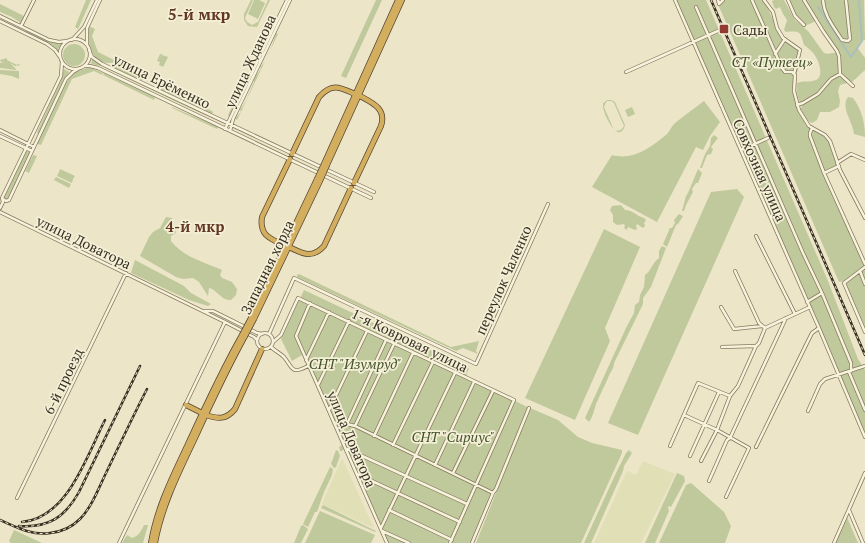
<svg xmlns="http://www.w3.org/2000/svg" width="865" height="543" font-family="'PT Serif',serif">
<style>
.farmland{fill:#e1dfb6}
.green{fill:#bfc99c;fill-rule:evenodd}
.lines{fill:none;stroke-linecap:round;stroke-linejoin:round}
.canal{stroke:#a9c0bc;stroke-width:2}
.minor-casing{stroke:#86785e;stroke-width:4}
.highway-casing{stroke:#554632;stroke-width:6}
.minor{stroke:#f7f2db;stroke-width:2.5}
.highway{stroke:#d4ae5f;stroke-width:4.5}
.rail-casing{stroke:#382f21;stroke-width:2.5}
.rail{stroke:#f4efd7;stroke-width:1;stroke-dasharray:3;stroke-linecap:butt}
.highway-bridge-casing{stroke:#554632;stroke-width:6;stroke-linecap:butt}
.highway-bridge{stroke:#d4ae5f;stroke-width:4.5}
.poi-dot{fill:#913c32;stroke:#f4efd7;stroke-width:1.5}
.labels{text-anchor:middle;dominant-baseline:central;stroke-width:3.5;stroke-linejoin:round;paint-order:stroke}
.poi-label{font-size:14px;fill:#382f21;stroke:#f4efd7;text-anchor:start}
.street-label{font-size:14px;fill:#382f21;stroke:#f4efd7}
.park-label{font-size:14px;font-style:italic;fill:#435329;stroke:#f4efd7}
.neighbourhood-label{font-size:15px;font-weight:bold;fill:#623723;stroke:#f4efd7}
.quarter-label{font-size:16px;font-weight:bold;fill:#623723;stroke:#f4efd7}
</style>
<rect width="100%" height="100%" fill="#ece5c8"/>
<path class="farmland" d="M342,458L374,528L322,504Z
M643,461L675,474L641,543H594L627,471L636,475Z"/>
<path class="green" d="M86,0H91L78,29L75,27Z
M251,0H253L245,18L247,22L252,25L258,22L268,0H270L257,27L248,26L244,20V14Z
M254,0H259L265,3L258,19L248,14Z
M376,0H382L346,78L341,76Z
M676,0H706L828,281L858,359L865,370V432L838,373L807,297Z
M721,0H763C769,8 778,33 783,37C789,43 800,43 801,53L795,83L799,106L803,119L809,126L827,137L839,166L824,173L865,263V328L845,281L839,282L717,2Z
M774,0H784L795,20L808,31L824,53C828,55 832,52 837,53L838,55V53L816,21L805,26L796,17L787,0H864L865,40L861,41L857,47L865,58V70L851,83L839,73L840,76L845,80L847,83L840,85L838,91L840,101L839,107L830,112H820L817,120L812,123C807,121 802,114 800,109L802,107C798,100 796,91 797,83C803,80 809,83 816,80C825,76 818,59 814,54C811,50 808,48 804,45C800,31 800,31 786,32L784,30L787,20L783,14L780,7L776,9L774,7L772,1Z
M0,4L24,16L21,23L12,17L0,12Z
M89,26L95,29L92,36L98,52L116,61L115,63C111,62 107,64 103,62C90,58 86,37 89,26Z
M26,30L48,41L61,44L58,51L48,43L28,34L25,31Z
M276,33L278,34L237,120L235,119C237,115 239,115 241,111L239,110C246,105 250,90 254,82L253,80C256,75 259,73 261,68L260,67C267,63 274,40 276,33Z
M63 55a11 11 0 1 1 22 0a11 11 0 1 1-22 0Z
M160,54H162L160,58L162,55L168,57L163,67L159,65L160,62L157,61Z
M7,58V60L17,65L18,64L21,65L15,66L10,63L17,70L0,68V63L5,62H1L0,60Z
M93,58L97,61L218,120L196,111L101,66L92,64L91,63Z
M256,58L257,60L254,62L244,84H246L245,86L243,85L242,86L243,90L240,91L233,107H235L234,108H232V112L230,117L228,115Z
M115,65L161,87L145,80H139L114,68Z
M89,67L103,73L102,75L94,71L72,79L41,145L37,144L66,83L74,73Z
M64,69L69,72L64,79L39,133L38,134L37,132L62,78Z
M0,70L19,71V79L12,76L0,74Z
M104,73L155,97L154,100L103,75Z
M162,87L212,111L213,113L211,114L161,90Z
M848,97L853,98C862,110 865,123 865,137L854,134C853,122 840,107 848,97Z
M607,100H611L615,102L625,125C619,147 602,112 603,105C603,102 605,102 607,100ZM607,101H611L614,103L624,126L621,130L616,131L613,128L604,107L605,104Z
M704,101L720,122L710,136L703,150L696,147L657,222L592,187L612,155C633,161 652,147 667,134C670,131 671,127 674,124C683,116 694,109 704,101Z
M172,107L218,127L217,129L172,108Z
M632,107L635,114L628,117L625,110Z
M714,135L718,138L711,147L713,149L711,154L707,155L702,168H700L705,154L710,146L711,138Z
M28,151L30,153L8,199L4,198L26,152Z
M33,155L37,156L29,173L25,171Z
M60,169L75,176L73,179L72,178L73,179L72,183L57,176L59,172L60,173L59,172Z
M698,169L702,173L698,183H696L692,189L693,192L686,205L684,211H682L686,196L688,193Z
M56,177L71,184L69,188L54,180Z
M737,189L744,197L638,435L608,423L711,192Z
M621,205L625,210C633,210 636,216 644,218L646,220L644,223L645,226L643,228L637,224L636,226L637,229L635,230L628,227L627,230L624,228L625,226L624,224L617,225L613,222V215L610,210L612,206Z
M679,214L683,216L678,224L676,225L667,247L663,244L670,228H672L675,223L674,220Z
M166,217L172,218L176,233L171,236V241C183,257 204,262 222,270L220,275L222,278L232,282L237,289L236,295L231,300C221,301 218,290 209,288L208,296L199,282L193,278L183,279L176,277L140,256L149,237L153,232L160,228Z
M604,229L640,247L605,328L610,341L575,420L525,398Z
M662,246L666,248L651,287L643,298V304L614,363C614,369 610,372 608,378C604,387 600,395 596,404C594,411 593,416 589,422L585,418L626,328L634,313L635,305L639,302L640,295L644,287L645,275C652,270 652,263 659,258V251Z
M122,258L129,260L127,269L116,261Z
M135,260L184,286L191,293L211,304L208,306L189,300L131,273Z
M299,274L451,347L479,341L476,351L478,354L463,348L456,351L297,277V275Z
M304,290L469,368L466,376L529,408L474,543H386L344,449L342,451H340L339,447L342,445L302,355L292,361L281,339Z
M530,408L558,420L578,437L592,443L622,450V453L581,543H476Z
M336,450L338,451L340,456L336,467L334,468L331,464Z
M629,450L632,453L624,466L623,471L591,543H584L616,473L626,453Z
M330,467L333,469L332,475L324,492L317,512H315L308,527L303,524Z
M677,473L684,476L685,481L671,507L669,506L668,508L669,511L655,543H645Z
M691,483L724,512L731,526L725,543H659L686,485Z
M323,505L376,531L375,532L321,508Z
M320,511L375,535L371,543H305Z
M846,515L858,543H834Z
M144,525H148L143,543H122L127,535L132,538C139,536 141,531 144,525Z
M303,525L308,529L301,543H294L301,526Z
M14,530L42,543H11L9,541Z"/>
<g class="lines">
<path class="canal" d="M818,7L851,57L862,41L859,0"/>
<g class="minor-casing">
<path id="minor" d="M675,0L819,328L865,437
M718,0L719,4L723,0
M752,0L782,68L785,72H792L795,75L794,91L799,110L809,126L825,135L830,141L840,170L865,218
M764,0L773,12L777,28L783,38L800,50L794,74
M788,0L795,16L804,25
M823,0C824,16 834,27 842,40L848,41L850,39L846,0
M696,7L803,253L822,293L851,363V371
M0,16L49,40L59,42L67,41
M0,21L47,44L55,50L60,57
M21,26L34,0
M60 54a15 15 0 1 1 30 0a15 15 0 1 1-30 0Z
M72,40L84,27L97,0
M87,45V28L100,0
M89,50L92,57L102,64L374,192
M775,54L785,39
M84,66H90L98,68L371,198
M626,72L720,30
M840,74L853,86
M797,105L803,103L818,94L831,79L840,74L839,56L837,51L823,31L804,0
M812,128L810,133V136L824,173L865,264
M225,129L287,0
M0,130L34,147
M230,131L233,119L290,0
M0,136L32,151
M741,150L768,138
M837,163L851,154L865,160
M824,173L839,166
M3,199L6,201L9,200L66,79L73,72L78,69
M0,208L3,202L2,198L61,76L62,62
M0,212L225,322L254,337L257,340
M756,236L795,314
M865,267L844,283L865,332
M735,271L759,323L765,328
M860,271L865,284
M807,302L822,293
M310,303L296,336L387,543
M721,307L734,329L762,326
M205,311H213L257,333L262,334
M765,328L810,307
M257 341a8 8 0 1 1 16 0a8 8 0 1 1-16 0Z
M269,334L294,278L476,364L548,204
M273,342L281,335L298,298L514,400L450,543
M271,347C275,351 280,353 284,357C293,368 291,375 308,366
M722,347L756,346L759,343L765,328
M306,360L329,312
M849,372L865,410
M318,385L349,321
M329,410L367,331
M808,411L820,384L825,379L865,366
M684,415L717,430L749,448L726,497
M347,424L386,340
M355,426L394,344
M337,429L347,424L355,426L493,493
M374,436L413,353
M393,445L433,362
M670,446L698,383L730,396
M756,447L807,343L812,333L819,328
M347,449L467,504
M690,456L719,392
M701,461L717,430L730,396L738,386L756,346
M435,465L474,382
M453,473L493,391
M357,474L460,522
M709,481L727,440L730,438L786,318
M17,498L126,273
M389,510L452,540
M849,510L863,543
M381,528L455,373
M382,531L409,543
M119,543L225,322
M472,543L493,493L496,489L529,408
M834,543L865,473"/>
</g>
<g class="highway-casing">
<path id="highway" d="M292,154L319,97C332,83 339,87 355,94
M324,164L398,0
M327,165L402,0
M354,183L381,126C387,108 371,102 358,95
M286,246C271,239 259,236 262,217L290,159
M289,247C303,254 312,259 324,246L351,188
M251,318L317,179
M254,319L320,181
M186,405L202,413
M206,415C218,419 226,420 235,409L262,349
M151,543C157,507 173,476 188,444C205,407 222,370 242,335
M155,543C162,505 179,472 195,438C211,403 227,369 245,336"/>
</g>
<use href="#minor" class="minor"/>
<use href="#highway" class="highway"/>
<g class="rail-casing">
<path id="rail" d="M711,0L865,355
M0,520C16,527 32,536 50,533C61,532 72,527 80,519C92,507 99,487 107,471C120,444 133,416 147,389
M22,522C68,518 87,455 105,420
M19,526C49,528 65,517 79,492L140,366"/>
</g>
<use href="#rail" class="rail"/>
<g class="highway-bridge-casing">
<path id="highway-bridge" d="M317,179L324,164
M320,181L327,165
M242,335L251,318
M245,336L254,319"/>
</g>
<use href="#highway-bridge" class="highway-bridge"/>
</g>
<rect class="poi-dot" x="719" y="24" width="10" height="10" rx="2"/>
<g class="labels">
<g class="poi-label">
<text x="733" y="29">Сады</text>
</g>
<g class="street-label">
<text transform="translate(250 61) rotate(-65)">улица Жданова</text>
<text transform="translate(162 81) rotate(26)">улица Ерёменко</text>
<text transform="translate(760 170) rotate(66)">Совхозная улица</text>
<text transform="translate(84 242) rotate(26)">улица Доватора</text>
<text transform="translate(267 267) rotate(-64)">Западная хорда</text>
<text transform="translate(503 280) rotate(-66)">переулок Чаленко</text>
<text transform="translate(410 340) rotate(26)">1-я Ковровая улица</text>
<text transform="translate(63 381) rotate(-64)">6-й проезд</text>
<text transform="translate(352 439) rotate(67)">улица Доватора</text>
</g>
<g class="park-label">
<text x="772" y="61">СТ «Путеец»</text>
<text x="355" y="363">СНТ "Изумруд"</text>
<text x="453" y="436">СНТ "Сириус"</text>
</g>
<g class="neighbourhood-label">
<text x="195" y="226">4-й мкр</text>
</g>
<g class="quarter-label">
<text x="199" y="14">5-й мкр</text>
</g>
</g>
</svg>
